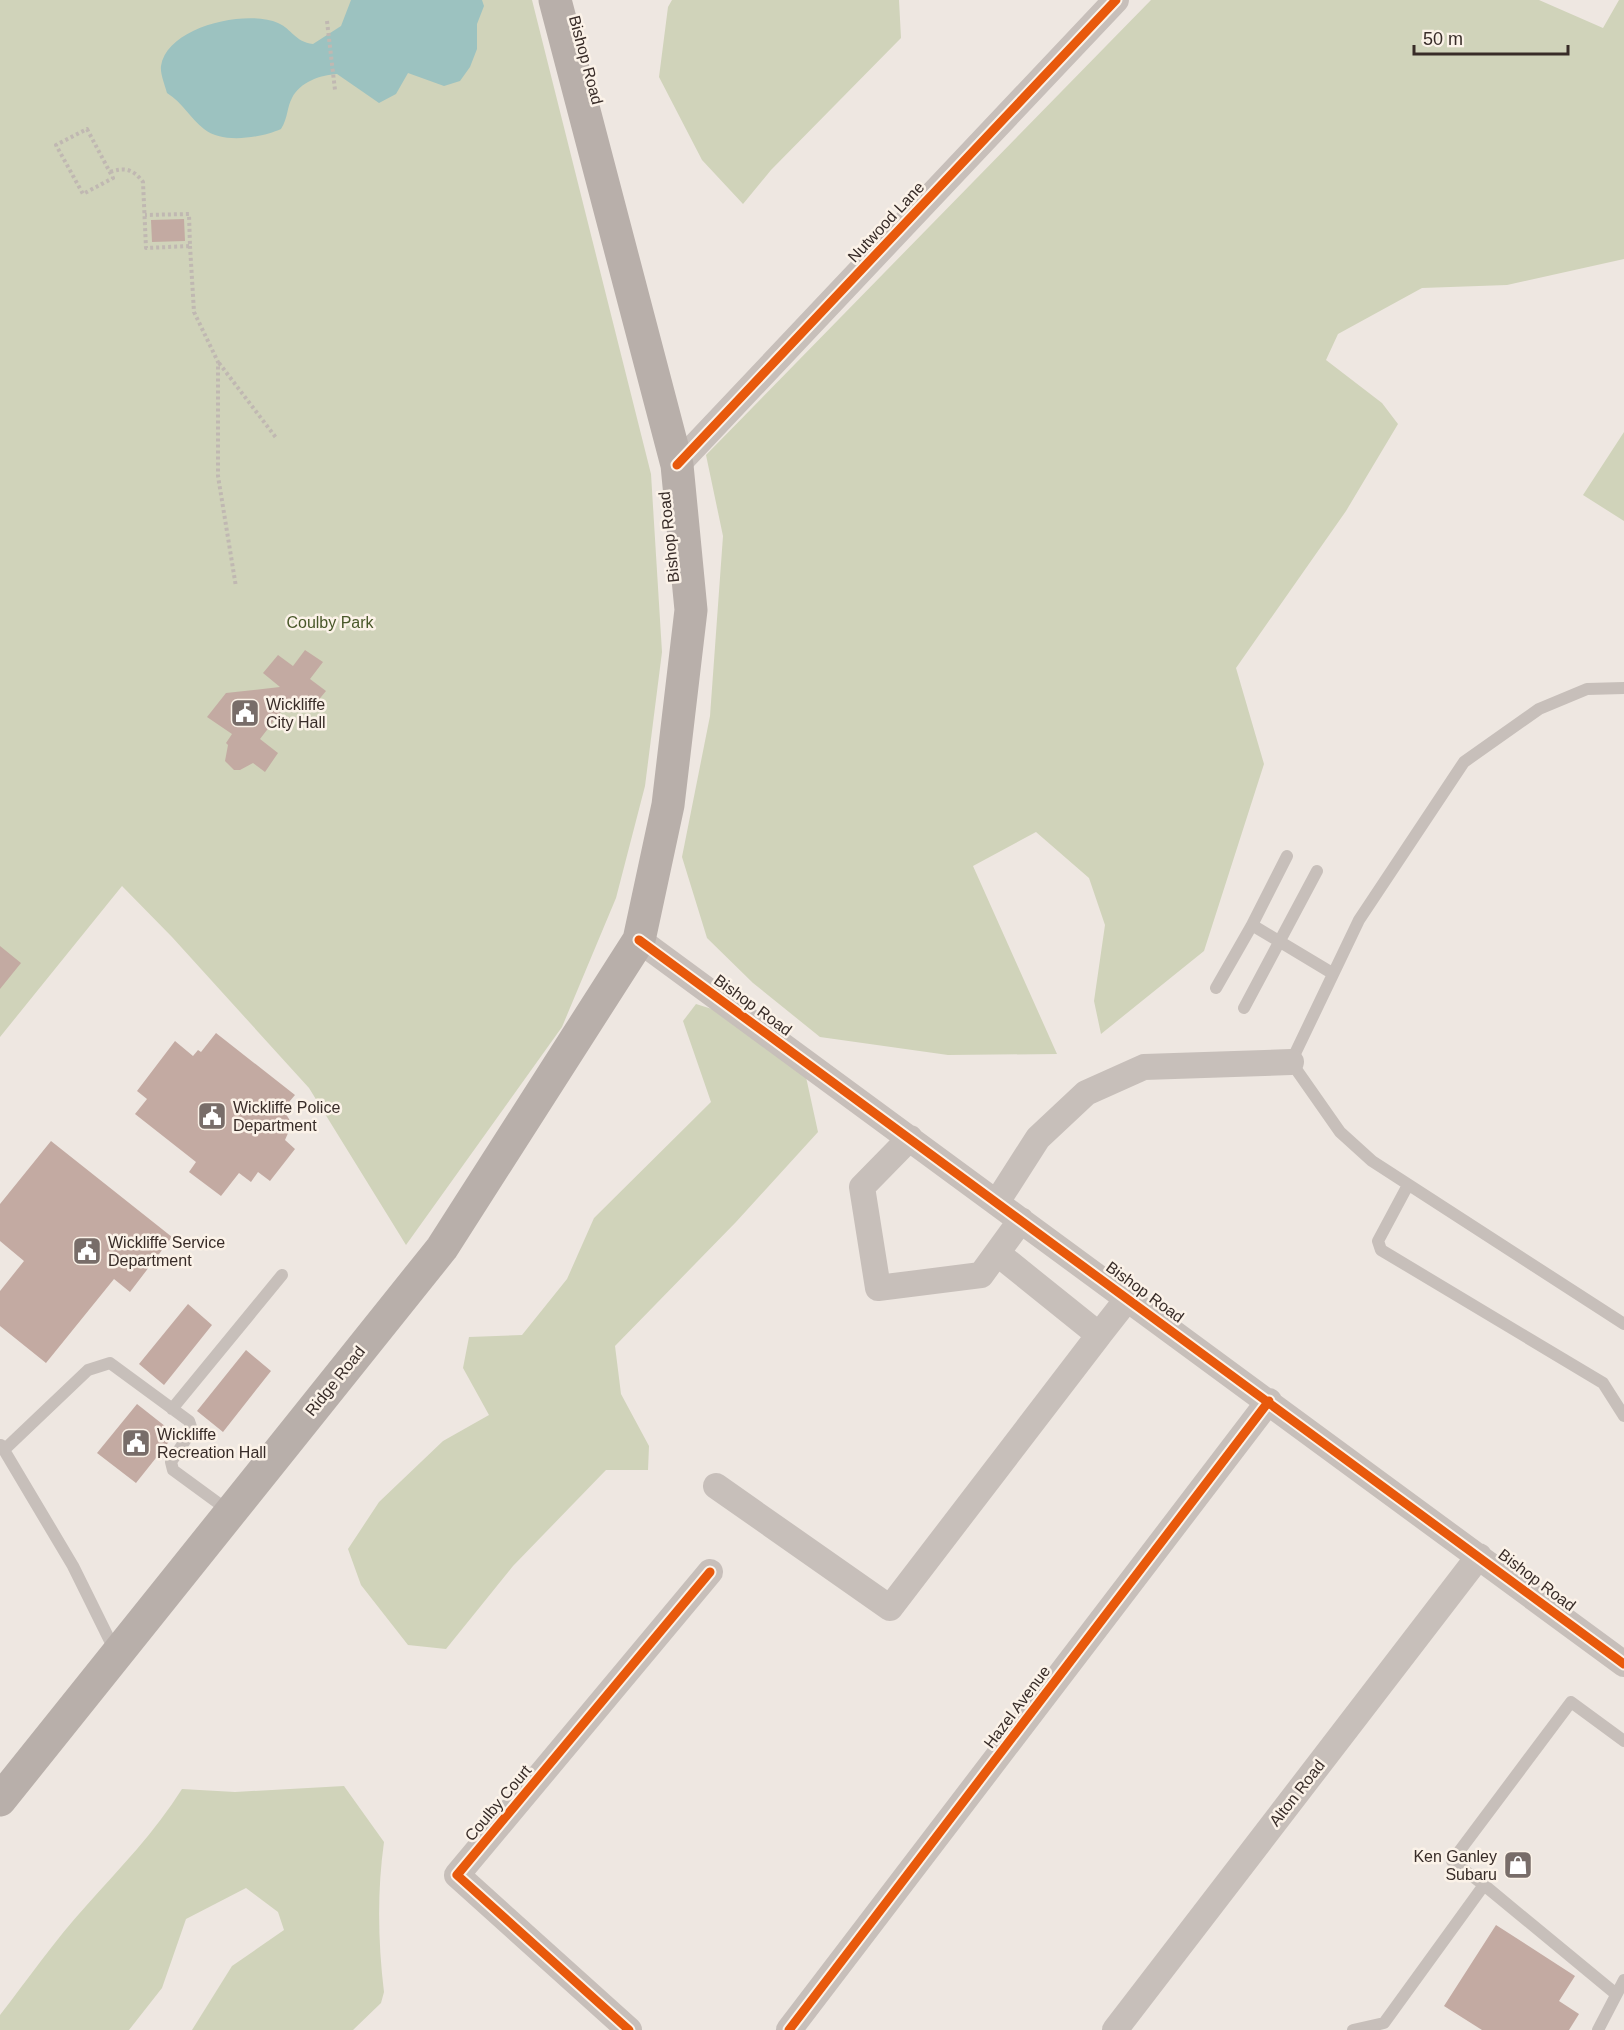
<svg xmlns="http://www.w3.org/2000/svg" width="1624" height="2030" font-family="Helvetica,sans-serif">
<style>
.green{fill:#d0d3ba}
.water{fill:#9cc2c0}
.building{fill:#c3aaa2}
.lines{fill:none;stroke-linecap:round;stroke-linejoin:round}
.path{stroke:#c0b8b2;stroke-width:4;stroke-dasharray:3 3;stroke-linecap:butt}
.lane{stroke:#c7bfba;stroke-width:12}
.street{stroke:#c7bfba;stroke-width:26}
.secondary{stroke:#b8afaa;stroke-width:33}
.cycleway-casing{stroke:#fbf2e8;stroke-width:13}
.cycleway{stroke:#e8590c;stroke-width:9}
.labels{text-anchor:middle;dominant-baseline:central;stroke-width:5;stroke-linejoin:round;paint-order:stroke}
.street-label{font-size:16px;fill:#382c28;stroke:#fbf2e8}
.park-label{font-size:16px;fill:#49582a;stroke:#fbf2e8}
.poi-label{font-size:16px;fill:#382c28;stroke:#fbf2e8;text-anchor:start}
</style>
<rect width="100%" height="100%" fill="#eee7e1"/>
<path class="green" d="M0,0H532L651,474L662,652L645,786L616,898L562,1027L406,1245L309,1088L172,937L122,886L0,1037Z
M672,0H899L901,38L771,170L743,204L702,160L659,77L668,7Z
M1151,0H1539L1603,28L1619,0H1624V259L1507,285L1422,288L1338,334L1326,360L1382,403L1398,424L1346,511L1236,668L1264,764L1204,951L1101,1034L1094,1001L1105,925L1089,878L1036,832L973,866L1057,1054L948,1055L820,1037L753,983L707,938L682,857L710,716L723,536L706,455Z
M1624,432V521L1583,495Z
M696,1004L712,1009L806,1077L818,1132L736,1222L615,1346L621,1394L649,1446L648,1470H606L513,1566L446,1649L408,1645L361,1585L348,1549L379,1502L443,1441L489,1415L463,1368L469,1337L522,1335L567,1279L594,1218L711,1102L683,1021Z
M344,1786L384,1842C377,1892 378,1942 384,1992L381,2003L353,2030H192L232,1966L284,1930L278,1912L246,1888L186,1919L162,1988L129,2030H0V2015C28,1979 55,1940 86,1906C120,1868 155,1832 182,1789L235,1792Z"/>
<path class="water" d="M351,0H482L484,6L477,24V49L470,67L460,81L444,86L408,73L396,94L379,103L337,74C320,75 300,82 292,98C287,107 288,118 281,129C261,138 222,144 204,129C190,118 183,103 167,93C165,85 160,74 161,66C167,26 247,9 278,23C292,29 295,42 313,44L341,26Z"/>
<path class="building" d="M184,219L185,241L152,242L151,220Z
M305,650L323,662L310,679L326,691L311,709L293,696L260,739L278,753L265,772L253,763L240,770H234L225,761L228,745L226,743L232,734L207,717L226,693L280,687L263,673L278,655L293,666Z
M0,946L21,963L0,989Z
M216,1033L295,1095L283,1109L292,1124L285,1140L295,1149L270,1181L258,1172L251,1182L239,1173L221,1196L189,1172L196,1162L135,1114L147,1099L137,1091L175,1041L193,1056L198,1050L201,1052Z
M51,1141L172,1237L130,1292L114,1279L46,1363L0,1326V1291L24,1261L0,1241V1204Z
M188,1304L212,1325L164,1385L139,1364Z
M246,1350L271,1371L223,1432L197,1411Z
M137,1404L175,1434L136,1483L97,1453Z
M1496,1925L1575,1976L1559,2001L1579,2014L1569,2030H1482L1444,2006Z"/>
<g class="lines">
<path class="path" d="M327,21L335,90
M87,129L113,178L83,194L56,145Z
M110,172C125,167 133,169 143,182L146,248L190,246L189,214L145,215
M190,246L194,312L218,362V476L236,587
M219,363L277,439"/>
<path class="lane" d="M1624,688L1587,689L1539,709L1464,762L1359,920L1291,1062L1340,1132L1372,1161L1624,1324
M1287,856L1252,925L1332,973
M1216,988L1252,925
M1244,1008L1317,871
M1408,1185L1378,1241L1381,1250L1603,1383L1624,1416
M172,1409L282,1275
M1,1445L73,1566L116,1653
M4,1450L88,1370L110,1363L189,1421L192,1430L171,1462L173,1470L229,1511
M1484,1885L1616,1994
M1353,2030L1384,2023L1484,1885L1452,1861L1571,1702L1624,1741
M1598,2030L1624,1980"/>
<path class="street" d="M677,465L1116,0
M639,940L1624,1664
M910,1138L862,1187L878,1288L981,1275L1021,1220
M997,1202L1038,1138L1086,1093L1144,1067L1291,1062
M1099,1335L1128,1298
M716,1486L890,1608L1099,1335L997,1253
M629,2030L457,1875L710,1572
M789,2030L1269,1401
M1115,2030L1479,1556"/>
<path class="secondary" d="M0,1800L442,1248L639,940L668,805L691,610L677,465L555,0"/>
<g class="cycleway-casing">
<path id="cycleway" d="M677,465L1116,0
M639,940L1624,1664
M629,2030L457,1875L710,1572
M789,2030L1269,1401"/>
</g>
<use href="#cycleway" class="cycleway"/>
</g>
<defs>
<g id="civic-square" transform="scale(1.5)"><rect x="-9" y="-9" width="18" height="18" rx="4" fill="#786d69" stroke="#fbf2e8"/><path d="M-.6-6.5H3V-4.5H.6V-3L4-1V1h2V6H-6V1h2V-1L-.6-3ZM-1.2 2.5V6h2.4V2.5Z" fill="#fff"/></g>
<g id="shop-square" transform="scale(1.5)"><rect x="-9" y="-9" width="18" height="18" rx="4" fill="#786d69" stroke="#fbf2e8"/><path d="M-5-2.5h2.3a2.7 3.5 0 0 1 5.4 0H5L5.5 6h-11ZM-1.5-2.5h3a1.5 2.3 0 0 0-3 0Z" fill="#fff"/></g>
</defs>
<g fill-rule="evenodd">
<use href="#civic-square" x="245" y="713"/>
<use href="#civic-square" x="212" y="1116"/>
<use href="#civic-square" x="87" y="1251"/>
<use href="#civic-square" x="136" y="1443"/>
<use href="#shop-square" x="1518" y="1865"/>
</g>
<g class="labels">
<g class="street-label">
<text transform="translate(586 60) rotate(75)">Bishop Road</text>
<text transform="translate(886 222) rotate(-47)">Nutwood Lane</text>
<text transform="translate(669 537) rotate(-96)">Bishop Road</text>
<text transform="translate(753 1005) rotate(36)">Bishop Road</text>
<text transform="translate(1145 1292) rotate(36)">Bishop Road</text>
<text transform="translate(335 1381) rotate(-51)">Ridge Road</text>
<text transform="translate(1537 1580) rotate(37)">Bishop Road</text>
<text transform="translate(1017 1707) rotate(-53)">Hazel Avenue</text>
<text transform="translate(1297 1793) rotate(-52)">Alton Road</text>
<text transform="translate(498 1803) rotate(-50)">Coulby Court</text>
</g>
<g class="park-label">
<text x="330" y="622">Coulby Park</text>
</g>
<g class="poi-label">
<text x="266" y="704">Wickliffe<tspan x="266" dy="18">City Hall</tspan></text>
<text x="233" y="1107">Wickliffe Police<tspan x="233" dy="18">Department</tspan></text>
<text x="108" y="1242">Wickliffe Service<tspan x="108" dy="18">Department</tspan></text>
<text x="157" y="1434">Wickliffe<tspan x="157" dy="18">Recreation Hall</tspan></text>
<text x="1497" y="1856" text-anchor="end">Ken Ganley<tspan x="1497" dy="18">Subaru</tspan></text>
</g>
</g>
<path d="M1414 45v9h154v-9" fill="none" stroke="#382c28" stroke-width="3"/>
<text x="1423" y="45" font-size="18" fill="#382c28" stroke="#fbf2e8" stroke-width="4.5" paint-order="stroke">50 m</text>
</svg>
